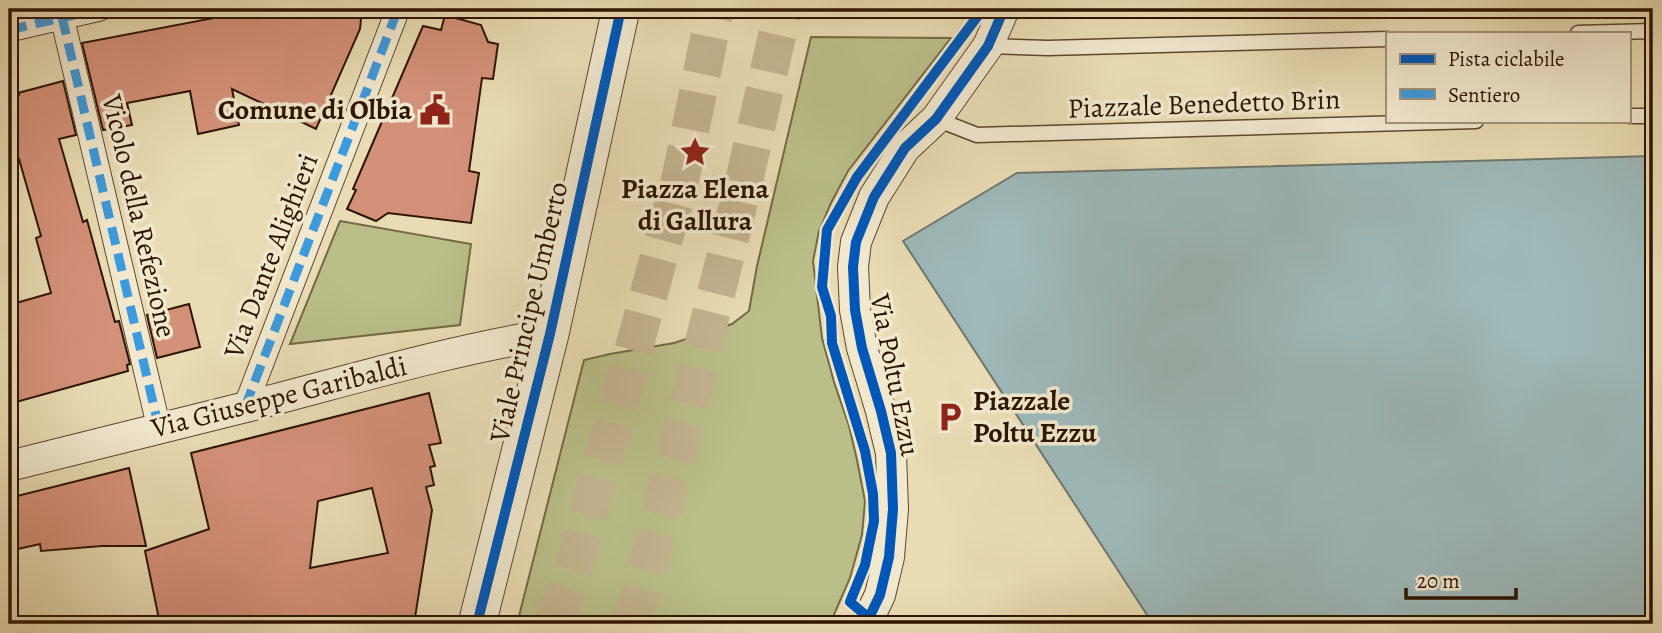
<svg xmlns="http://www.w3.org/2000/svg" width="1662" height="633" font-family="Alegreya,serif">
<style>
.green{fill:#babf8a;stroke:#746a45;stroke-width:2}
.water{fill:#9db9b9;stroke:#70776f;stroke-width:2}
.building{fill:#d4917a;stroke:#2d1500;stroke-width:2;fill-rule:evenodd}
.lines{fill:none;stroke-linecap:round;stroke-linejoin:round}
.primary-tunnel{stroke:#c3b490;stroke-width:38;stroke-dasharray:38 19;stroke-linecap:butt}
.service-casing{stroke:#5c472d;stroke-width:17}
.pedestrian-casing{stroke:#5c472d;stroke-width:25}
.minor-casing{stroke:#5c472d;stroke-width:32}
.tertiary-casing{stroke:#5c472d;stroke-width:39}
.service{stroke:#f1e8ce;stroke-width:14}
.pedestrian{stroke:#f1e8ce;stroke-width:23}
.minor{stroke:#f1e8ce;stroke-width:30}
.tertiary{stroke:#f1e8ce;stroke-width:37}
.quiet{stroke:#3d9adc;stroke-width:9;stroke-dasharray:18 9;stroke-linecap:butt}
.cycleway-casing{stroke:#f1e8ce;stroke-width:15}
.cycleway{stroke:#0057b8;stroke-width:10}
.labels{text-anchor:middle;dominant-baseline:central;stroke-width:7;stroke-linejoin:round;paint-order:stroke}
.street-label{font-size:28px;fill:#2d1500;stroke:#f1e8ce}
.poi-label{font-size:28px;font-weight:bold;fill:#2d1500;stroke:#f1e8ce;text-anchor:end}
</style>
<rect width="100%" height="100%" fill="#e9dcb4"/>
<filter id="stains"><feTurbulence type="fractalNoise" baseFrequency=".00286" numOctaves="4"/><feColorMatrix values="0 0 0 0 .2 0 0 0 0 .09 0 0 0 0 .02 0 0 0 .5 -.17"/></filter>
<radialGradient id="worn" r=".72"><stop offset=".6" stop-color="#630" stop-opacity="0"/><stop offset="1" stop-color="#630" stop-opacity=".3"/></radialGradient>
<path class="green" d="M811,37L951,38L848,171L831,203L819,231L813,261L822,338L834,382L849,426L857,460L865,501L862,535L850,578L833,617L826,624H517L584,360L610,354L674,343L732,324L749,311L757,266Z
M340,221L471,244L460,325L290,344Z"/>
<path class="water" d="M1653,156V624H1153L903,241L1017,173Z"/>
<path class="building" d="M261,9H362L360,29L316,129L232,89L239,125L198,134L190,91L127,103L132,125L103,130L82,43Z
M445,15L481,25L488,42L498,44L493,79L482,78L469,171L479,173L471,223L388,213L376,221L347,209L356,190L353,189L423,26L441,30Z
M63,81L76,135L59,139L83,222L87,220L115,322L119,321L130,364L127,365L128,371L9,404V305L51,293L36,238L41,236L19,159L9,162V98L19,95L18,93Z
M189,304L200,347L157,358L147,315Z
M429,393L441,443L429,445L435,466L430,467L434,485L426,487L432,510L414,624H160L145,551L209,529L191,453ZM372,488L388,553L310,568L318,501Z
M129,468L146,546H102L41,551L40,544L9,551V498Z"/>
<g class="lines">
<path class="primary-tunnel" d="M554,624L573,570L680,180L715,9
M629,624L640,598L742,190L783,9"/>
<g class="service-casing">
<path id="service" d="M1578,33L1653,31
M988,46L1048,48L1387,39
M1629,116H1653
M936,119L977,135L1476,121"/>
</g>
<g class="pedestrian-casing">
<path id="pedestrian" d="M62,17L159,428
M9,30L100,9
M245,407L398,9"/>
</g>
<g class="minor-casing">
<path id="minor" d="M9,466C88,446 167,427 246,407C347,381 446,351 550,334
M866,624L880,595L889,557L893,509L891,453L881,411L862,348L855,310L853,267L856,242L874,197L905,148L936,119L988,46L1004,9"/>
</g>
<g class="tertiary-casing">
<path id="tertiary" d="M477,624L550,334L621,9"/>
</g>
<use href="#service" class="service"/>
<use href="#pedestrian" class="pedestrian"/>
<use href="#minor" class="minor"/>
<use href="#tertiary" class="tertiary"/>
<path class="quiet" d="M62,17L159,428
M9,30L100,9
M245,407L398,9"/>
<g class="cycleway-casing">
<path id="cycleway" d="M477,624L550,334L621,9
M866,624L880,595L889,557L893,509L891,453L881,411L862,348L855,310L853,267L856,242L874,197L905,148L936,119L988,46L1004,9
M876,624L850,602L865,565L874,521L873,494L865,451L832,343L831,316L822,287L827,230L857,177L977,17L980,9"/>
</g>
<use href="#cycleway" class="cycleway"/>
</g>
<defs>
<g id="civic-bare" transform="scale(2.415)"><path d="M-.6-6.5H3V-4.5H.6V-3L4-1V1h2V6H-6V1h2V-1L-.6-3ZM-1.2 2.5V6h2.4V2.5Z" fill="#8f2418" stroke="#f1e8ce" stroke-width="2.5" paint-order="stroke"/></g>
<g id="sight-bare" transform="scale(2.415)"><path d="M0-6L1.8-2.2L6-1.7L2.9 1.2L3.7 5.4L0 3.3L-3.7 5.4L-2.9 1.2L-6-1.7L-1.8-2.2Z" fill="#8f2418" stroke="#f1e8ce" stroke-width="2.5" paint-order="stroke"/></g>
<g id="parking-bare" transform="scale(2.415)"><path d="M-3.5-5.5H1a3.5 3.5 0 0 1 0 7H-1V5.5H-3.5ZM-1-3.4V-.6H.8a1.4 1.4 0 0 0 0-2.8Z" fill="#8f2418" stroke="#f1e8ce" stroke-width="2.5" paint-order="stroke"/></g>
</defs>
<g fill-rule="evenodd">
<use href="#civic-bare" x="435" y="110"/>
<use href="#sight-bare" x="695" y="152"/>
<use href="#parking-bare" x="950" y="417"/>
</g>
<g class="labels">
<g class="street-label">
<text transform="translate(1204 104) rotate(-2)">Piazzale Benedetto Brin</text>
<text transform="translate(139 216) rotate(77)">Vicolo della Refezione</text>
<text transform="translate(271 256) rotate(-69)">Via Dante Alighieri</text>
<text transform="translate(529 312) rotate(-77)">Viale Principe Umberto</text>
<text transform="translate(895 375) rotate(79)">Via Poltu Ezzu</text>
<text transform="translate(279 397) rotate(-14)">Via Giuseppe Garibaldi</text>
</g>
<g class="poi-label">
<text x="412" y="110">Comune di Olbia</text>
<text x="695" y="189" text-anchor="middle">Piazza Elena<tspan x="695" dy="32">di Gallura</tspan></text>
<text x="973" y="401" text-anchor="start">Piazzale<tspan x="973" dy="32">Poltu Ezzu</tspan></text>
</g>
</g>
<rect width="1662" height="633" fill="none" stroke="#e9dcb4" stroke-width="35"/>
<rect x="10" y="10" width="1641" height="612" fill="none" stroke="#2d1500" stroke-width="3.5"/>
<rect x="18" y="18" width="1627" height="598" fill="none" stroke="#2d1500" stroke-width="2"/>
<rect x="1386" y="32" width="245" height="91" fill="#f1e8ce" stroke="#a3947c" stroke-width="2"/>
<rect x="1400" y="54" width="35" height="10" fill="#0057b8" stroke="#a3947c" stroke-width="2"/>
<text x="1448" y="66" font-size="21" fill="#2d1500">Pista ciclabile</text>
<rect x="1400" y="89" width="35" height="10" fill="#3d9adc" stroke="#a3947c" stroke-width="2"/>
<text x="1448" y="102" font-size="21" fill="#2d1500">Sentiero</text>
<path d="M1406 588v10h110v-10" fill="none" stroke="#2d1500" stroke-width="3.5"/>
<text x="1417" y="588" font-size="21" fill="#2d1500" stroke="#f1e8ce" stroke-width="5" paint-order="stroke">20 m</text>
<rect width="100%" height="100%" filter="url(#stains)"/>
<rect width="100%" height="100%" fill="url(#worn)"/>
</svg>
